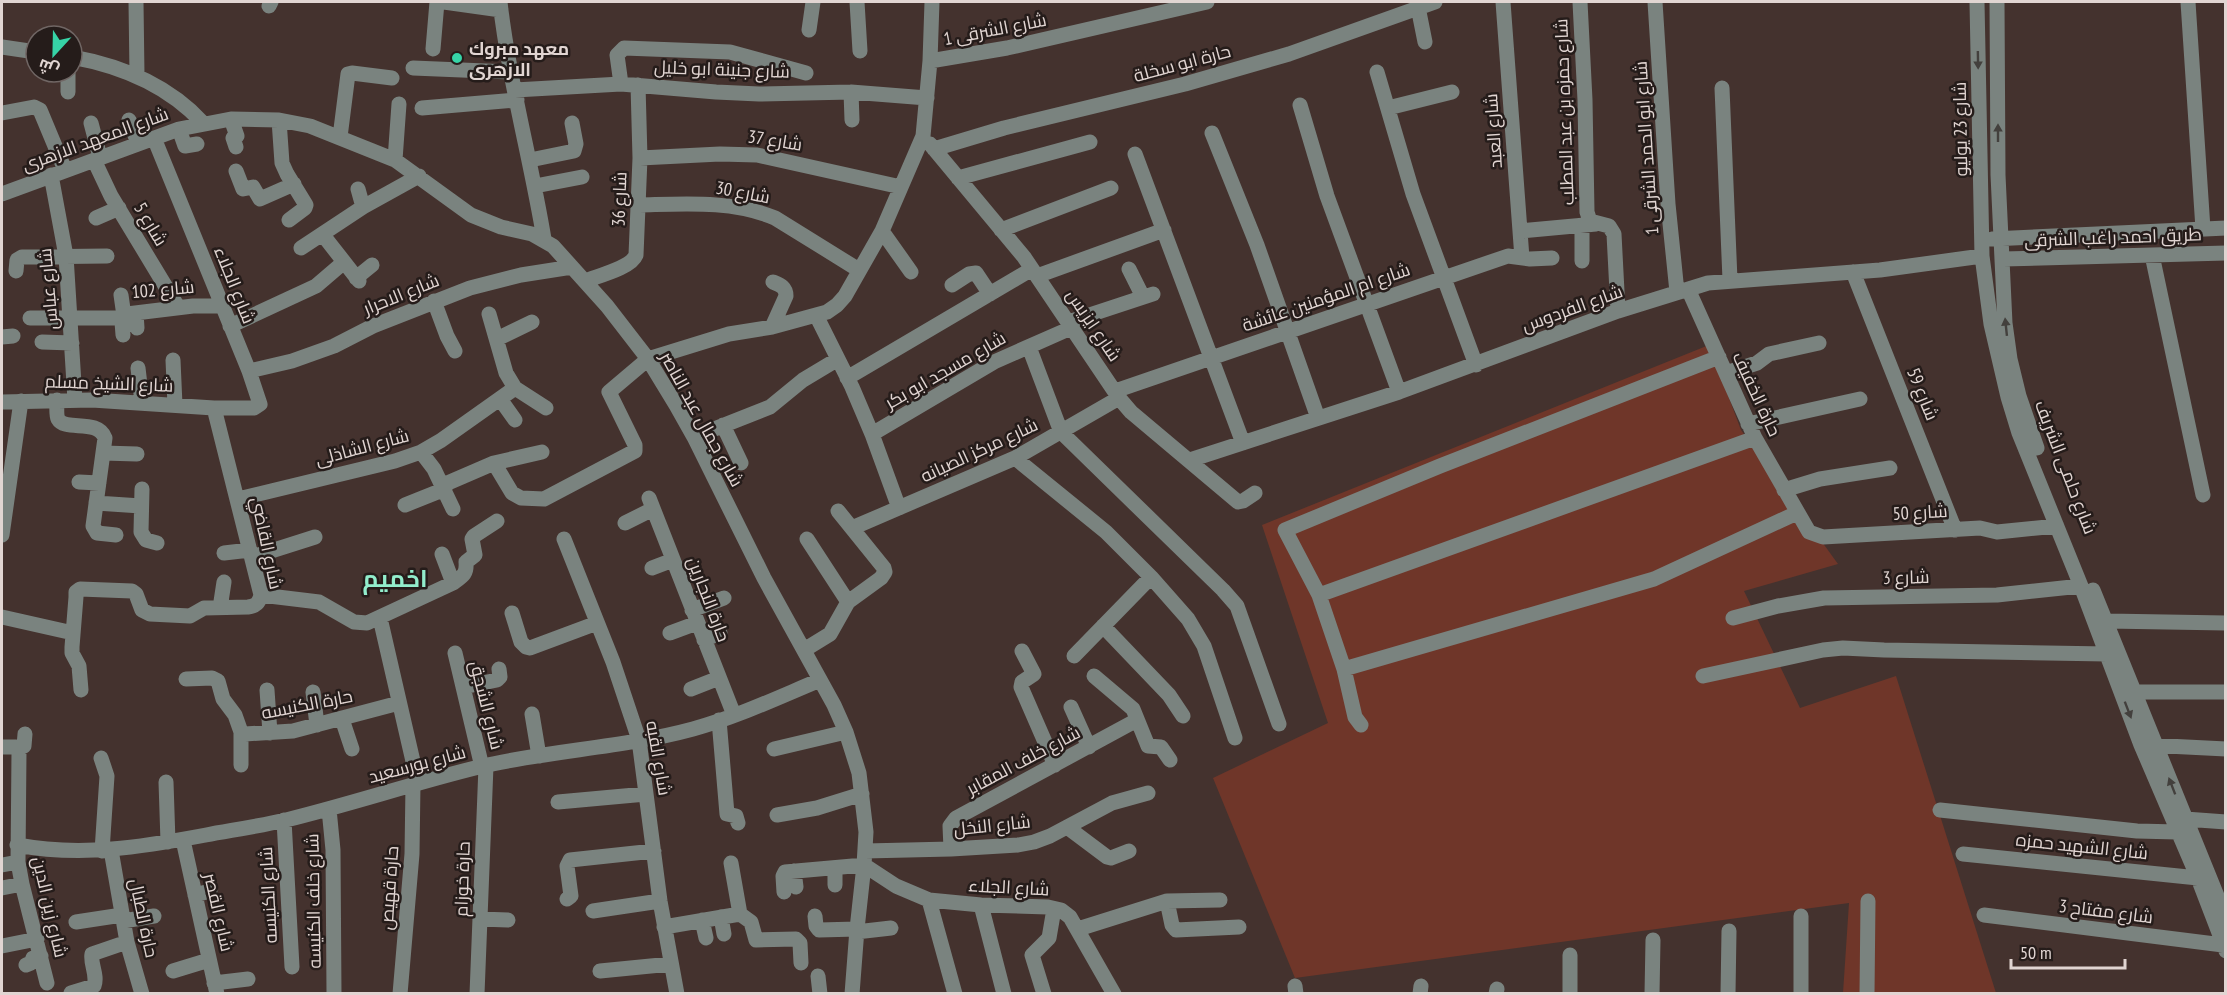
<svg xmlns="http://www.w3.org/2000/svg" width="2227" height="995" font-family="'PT Sans Narrow',Cairo,sans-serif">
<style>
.green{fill:#6f3629}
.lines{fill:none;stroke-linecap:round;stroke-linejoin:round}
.minor{stroke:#7a837f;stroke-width:15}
.oneway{fill:#43403d}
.poi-dot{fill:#36d4a7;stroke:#251c1a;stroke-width:2}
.labels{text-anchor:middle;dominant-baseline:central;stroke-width:5;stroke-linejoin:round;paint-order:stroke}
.street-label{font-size:18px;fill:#e1d5d2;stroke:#251c1a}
.poi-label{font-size:18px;font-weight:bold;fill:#e1d5d2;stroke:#251c1a;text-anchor:start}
.district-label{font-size:24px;font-weight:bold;fill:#92edcc;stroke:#251c1a}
</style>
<rect width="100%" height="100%" fill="#44322e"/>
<path class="green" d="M1709,345L1741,430L1838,564L1744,591L1800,708L1896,676L1996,993H1843L1849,903L1295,978L1213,778L1328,723L1262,525Z"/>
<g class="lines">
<path class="minor" d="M136,2L137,75
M444,2L501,10
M500,2C509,81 531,160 544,239
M857,2L860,51
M1503,2L1522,258
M1580,2L1585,100L1587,212L1590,221L1609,226L1614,234L1618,311
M1655,2L1668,204L1677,292
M1977,2L1982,256L1991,324L2008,397L2019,433L2081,586L2141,745L2198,878L2226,951
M1997,2L1998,175L2005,323L2010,359L2019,396L2037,448
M2188,2L2203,229
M269,6L271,2
M1418,7L1425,42
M809,30L813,2
M2,47L36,52
M433,49L437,2
M72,57C122,66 168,85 203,123
M930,61L1007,48L1207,2
M413,68L511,72
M68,72V92
M1377,72L1413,194L1476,365
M621,84L617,55L624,48L730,52L806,73
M1722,88L1730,280
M515,90L621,84L716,92L759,94L851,92L927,98
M851,92L852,120
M1300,105L1327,196L1399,392
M422,108L517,100
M1388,108L1452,92
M2,113L34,107L40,110L65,170
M231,119L237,136L233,138L236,147
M129,120L138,143
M279,120L282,163L287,174L306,205L305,208L289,220
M91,123L100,157
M179,129L185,146L197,144
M1212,133L1257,245L1318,418
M340,137L348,74L352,73L392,78
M930,144L1024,257L1119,398L1131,412L1238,502L1243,501L1255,493
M934,149L1004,128L1185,84L1289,54L1435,2
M1135,154L1243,443
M640,158L720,154L757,155L901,187
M94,160L111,196L178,307
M395,160L399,104
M530,160L574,151L576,144L572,123
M236,171L243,189L253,187L260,199L294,184
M51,175L66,256L75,400
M958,178L1090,142
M535,186L582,177
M358,189L363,207
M2,194L179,129L231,119L279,120L310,126L395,160L471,215L501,227L532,234L553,246L607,306L648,359L676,405L694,437L764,578L834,705L846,732L859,773L866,832L864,865L857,929L852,994
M639,205C684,204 732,200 775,218L859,270
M96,218L119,208
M1582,225V261
M1001,230L1111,188
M882,231L911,272
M1520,231L1596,224
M323,235L359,281
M1992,239L2226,228
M301,248L363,207L419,176
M2152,255L2203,495
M2003,259L2226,253
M1129,269L1143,297
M16,271L17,260L22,257L107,256
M1853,272L1955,530
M1037,276L1164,230
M356,278L372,265
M585,281C597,276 631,268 636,255L640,158L638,85
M952,285L969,274L976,273L990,294
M1688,289L1755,438L1809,532L1823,537L1980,528L1997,532L2057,526
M121,295L123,309L127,314L193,306H222
M434,301L447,336L455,351
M136,313L137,328
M489,314L506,373L515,388L546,408
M816,315L852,387L872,434L899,508
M30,318H117L122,322L123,335
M1068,322L1153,294
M230,326L316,286L344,262
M772,327L786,296C786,287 780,285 773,282
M2,337L13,336
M497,339L532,322
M42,342L72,343
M1029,347L1061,432L1223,590L1237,606L1279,724
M173,360L175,405
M138,368L142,402
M249,371L292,361L334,346L373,326L470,288L521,275L572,267
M1726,373L1757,363L1769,354L1819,343
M847,378L1032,269
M1115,391L1508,256L1530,259L1552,258
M500,399L515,420
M57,400C57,405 56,415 58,419C65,432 98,418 105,438L93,526L97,533L116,535
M2,402L92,400L214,408H254L260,404L249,371L154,138
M1748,424L1860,399
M723,425L741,463
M872,434L994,362L1071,328
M694,437L770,407L803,380L838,359
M421,452L434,469L453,509
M103,453L137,454
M1015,458L1106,532L1151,577L1188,619L1204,646L1235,738
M1190,460L1399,392L1618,311L1708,283L1880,270L1982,256
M494,463L512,493L521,498L544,499L635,451V445L609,392L648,359L729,334L772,327L827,312L837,305L845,296L882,231L923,136L930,61L932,2
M79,482L99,483
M443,485L494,463L542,452
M142,489L141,532L146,540L157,543
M1784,490L1820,479L1890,468
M649,498L734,715
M238,499L395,461L421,452L440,441L515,388
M96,503L141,506
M405,505L445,489
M625,523L653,509
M852,528L1015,458L1119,398
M2,535L21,401
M564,539L613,662L639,740L660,901L677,994
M807,539L848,602
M224,553L250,550
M442,554L453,583
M252,557L315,537
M652,568L673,560
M2093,590L2226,918
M261,595L319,602L354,622L367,623L453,583C463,576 467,574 466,562L475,555L472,539L474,536L497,521
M1319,595L1755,438
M220,608L224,582
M692,610L724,598
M512,613L521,642L526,647L530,648L597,623
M2,617L73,633
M380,618L418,783
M1733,618L1778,606L1824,598L1997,595L2081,586
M2107,621L2226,623
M1103,626L1169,695L1183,716
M670,633L697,623
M704,640L720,633
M804,650L830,634L848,602L881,578L885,572L884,568L838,511
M1022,651L1034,674L1022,682L1021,687L1055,765
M455,653L482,767
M1074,656L1151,577
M1344,669L1654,579L1797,513
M1094,676L1133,709L1148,746L1161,747L1170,760
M1703,676L1823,650L1843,648L1884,650L2107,654
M186,679L212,678L218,681L223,699L235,715L241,732L245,734L293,731L399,703
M463,687L497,680L500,677L499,669
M691,689L719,678
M81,690L79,666L72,653V647L76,597V592L80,589L132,591L136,594L142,610L150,614L190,616L204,608L248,607C256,606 259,603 261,595L214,408
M267,690L270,733
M313,692L317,725
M2135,692H2226
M1071,707L1089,747
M532,714L539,756
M342,719L352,749
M719,720L727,814L736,816L738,823
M1361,725L1355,717L1344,669L1319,595L1285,530L1440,466L1719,357
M241,732V765
M2147,745L2226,749
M2,747H16L19,752L18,862L22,884L47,983
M18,749L24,746L25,734
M774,749L846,732
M101,758L107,776L102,851
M166,782L168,842
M558,802L646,794
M329,809L333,850L334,994
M1940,810L2137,831L2177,832
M777,815L817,808L862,794
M2185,819L2226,822
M284,820L292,967
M1067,827L1107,857L1111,858L1129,851
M183,840L217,994
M17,845C82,857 142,847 206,835C233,830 260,826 286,820C351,804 414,783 479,767C550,750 623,748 693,729C737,717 779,697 820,680
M951,849L950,826L956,818L1137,720
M111,850L127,942L142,994
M865,851L951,849L1018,845L1034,842L1050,836L1112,803L1148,793
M1963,854L2198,878
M731,863L740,914L751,922L756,940L796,939L800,943L801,963
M2,865L18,862
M835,868V885
M794,871L796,887
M2,888L22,884
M784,892L783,876L785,872L864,865L896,886L929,900L981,905L1048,907L1061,910L1070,917L1114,994
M195,895L210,891
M567,899L571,896L567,866L570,860L654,851
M929,900L955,994
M1167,901L1172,925L1176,930L1239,927
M981,905L1004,994
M593,911L660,901
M1984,915L2223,945
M815,916L816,926L819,930L857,929
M721,917L724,934
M480,919L508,920
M702,920L706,938
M123,921L154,916
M76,922L122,915
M664,927L740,914
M1078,929L1167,901L1220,900
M856,932L891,928
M2,946L37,939
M26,965L31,963L33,958L41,956
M173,971L209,960
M600,971L671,964
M818,976L820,994
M214,983L248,979
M1295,986L1296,994
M71,993L94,986C98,975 90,964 92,954L127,942
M400,994L412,854L413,784
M477,994L486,766
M1044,994L1032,955L1049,938L1054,909
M1420,994L1421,986
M1496,994L1497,989
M1570,994V955
M1652,994L1653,940
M1728,994L1729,931
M1801,994V916
M1867,994L1868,901"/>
</g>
<defs><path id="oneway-solid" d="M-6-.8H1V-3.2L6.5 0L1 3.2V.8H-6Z" transform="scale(1.5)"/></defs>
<g class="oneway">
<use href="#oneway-solid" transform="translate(1978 60) rotate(89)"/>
<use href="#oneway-solid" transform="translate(1998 133) rotate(-90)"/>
<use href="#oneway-solid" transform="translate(2006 327) rotate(-96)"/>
<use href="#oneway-solid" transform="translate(2128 710) rotate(69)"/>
<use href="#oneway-solid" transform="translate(2172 786) rotate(-111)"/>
</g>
<circle class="poi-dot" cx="457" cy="58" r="6"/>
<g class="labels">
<g class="street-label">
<text transform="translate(995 29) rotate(-11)">شارع الشرقى 1</text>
<text transform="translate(1182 63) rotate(-15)">حارة ابو سخلة</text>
<text transform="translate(722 69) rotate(2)">شارع جنينة ابو خليل</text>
<text transform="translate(1564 112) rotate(-92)">شارع حمزه بن عبد المطلب</text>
<text transform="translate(1960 129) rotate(-91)">شارع 23 يوليو</text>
<text transform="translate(1493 131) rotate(-94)">شارع العبد</text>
<text transform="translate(95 139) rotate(-20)">شارع المعهد الازهرى</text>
<text transform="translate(775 140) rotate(9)">شارع 37</text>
<text transform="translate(1646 148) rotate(-94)">شارع ابو الحمد الشرقى 1</text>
<text transform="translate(743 192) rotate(11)">شارع 30</text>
<text transform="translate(619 199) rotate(-88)">شارع 36</text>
<text transform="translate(151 224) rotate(59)">شارع 5</text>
<text transform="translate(2113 237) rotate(-2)">طريق احمد راغب الشرقى</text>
<text transform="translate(235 285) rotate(68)">شارع الجلاء</text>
<text transform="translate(48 289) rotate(-95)">شارع عباس</text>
<text transform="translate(163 289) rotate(-5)">شارع 102</text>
<text transform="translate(401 294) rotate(-22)">شارع الاحرار</text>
<text transform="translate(1326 297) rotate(-19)">شارع ام المؤمنين عائشة</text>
<text transform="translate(1572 308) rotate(-20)">شارع الفردوس</text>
<text transform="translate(1094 325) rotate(56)">شارع ايزيس</text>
<text transform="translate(945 370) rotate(-30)">شارع مسجد ابو بكر</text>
<text transform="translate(109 383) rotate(2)">شارع الشيخ مسلم</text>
<text transform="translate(1757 394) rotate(65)">حارة الخفيف</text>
<text transform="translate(1923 394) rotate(68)">شارع 59</text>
<text transform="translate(702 419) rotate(61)">شارع جمال عبد الناصر</text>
<text transform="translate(362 447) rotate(-15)">شارع الشاذلى</text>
<text transform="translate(979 450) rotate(-25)">شارع مركز الصيانه</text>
<text transform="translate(2066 467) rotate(69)">شارع حلمى الشريف</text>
<text transform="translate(1920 512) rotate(-3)">شارع 50</text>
<text transform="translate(267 543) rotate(78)">شارع القاضي</text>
<text transform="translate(1906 577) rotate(-1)">شارع 3</text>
<text transform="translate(709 599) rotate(69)">حارة النجارين</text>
<text transform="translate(307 704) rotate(-11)">حارة الكنيسه</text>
<text transform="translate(487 705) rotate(76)">شارع الشجق</text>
<text transform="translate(659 758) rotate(80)">شارع القبه</text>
<text transform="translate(1023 760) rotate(-28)">شارع خلف المقابر</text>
<text transform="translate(417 764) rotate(-15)">شارع بورسعيد</text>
<text transform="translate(992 825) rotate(-6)">شارع النخل</text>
<text transform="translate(2082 846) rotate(6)">شارع الشهيد حمزه</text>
<text transform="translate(462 879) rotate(-88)">حارة خوزام</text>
<text transform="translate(1009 887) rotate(3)">شارع الجلاء</text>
<text transform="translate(389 888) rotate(-86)">حارة قهيص</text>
<text transform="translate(268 895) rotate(-93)">شارع الكنيسه</text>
<text transform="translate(313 901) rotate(-91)">شارع خلف الكنيسه</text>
<text transform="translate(50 907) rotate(77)">شارع زين الدين</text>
<text transform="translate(2106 911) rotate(7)">شارع مفتاح 3</text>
<text transform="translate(219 912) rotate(77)">شارع القصر</text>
<text transform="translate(144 918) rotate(78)">حارة الطبال</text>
</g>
<g class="poi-label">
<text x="469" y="48">معهد مبروك<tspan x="469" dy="21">الازهرى</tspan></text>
</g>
<g class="district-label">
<text x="395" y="578">اخميم</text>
</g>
</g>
<rect width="2227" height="995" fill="none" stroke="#e1d5d2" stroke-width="6"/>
<g transform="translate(54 54) rotate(202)"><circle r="28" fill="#251c1a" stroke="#706664" stroke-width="1.5"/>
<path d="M0-4.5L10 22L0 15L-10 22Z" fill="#36d4a7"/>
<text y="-9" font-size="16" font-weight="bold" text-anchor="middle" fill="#e1d5d2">ش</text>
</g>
<path d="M2011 959v9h114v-9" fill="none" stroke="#e1d5d2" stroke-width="3"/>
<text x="2020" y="959" font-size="18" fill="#e1d5d2" stroke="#251c1a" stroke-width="4.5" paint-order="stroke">50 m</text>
</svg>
